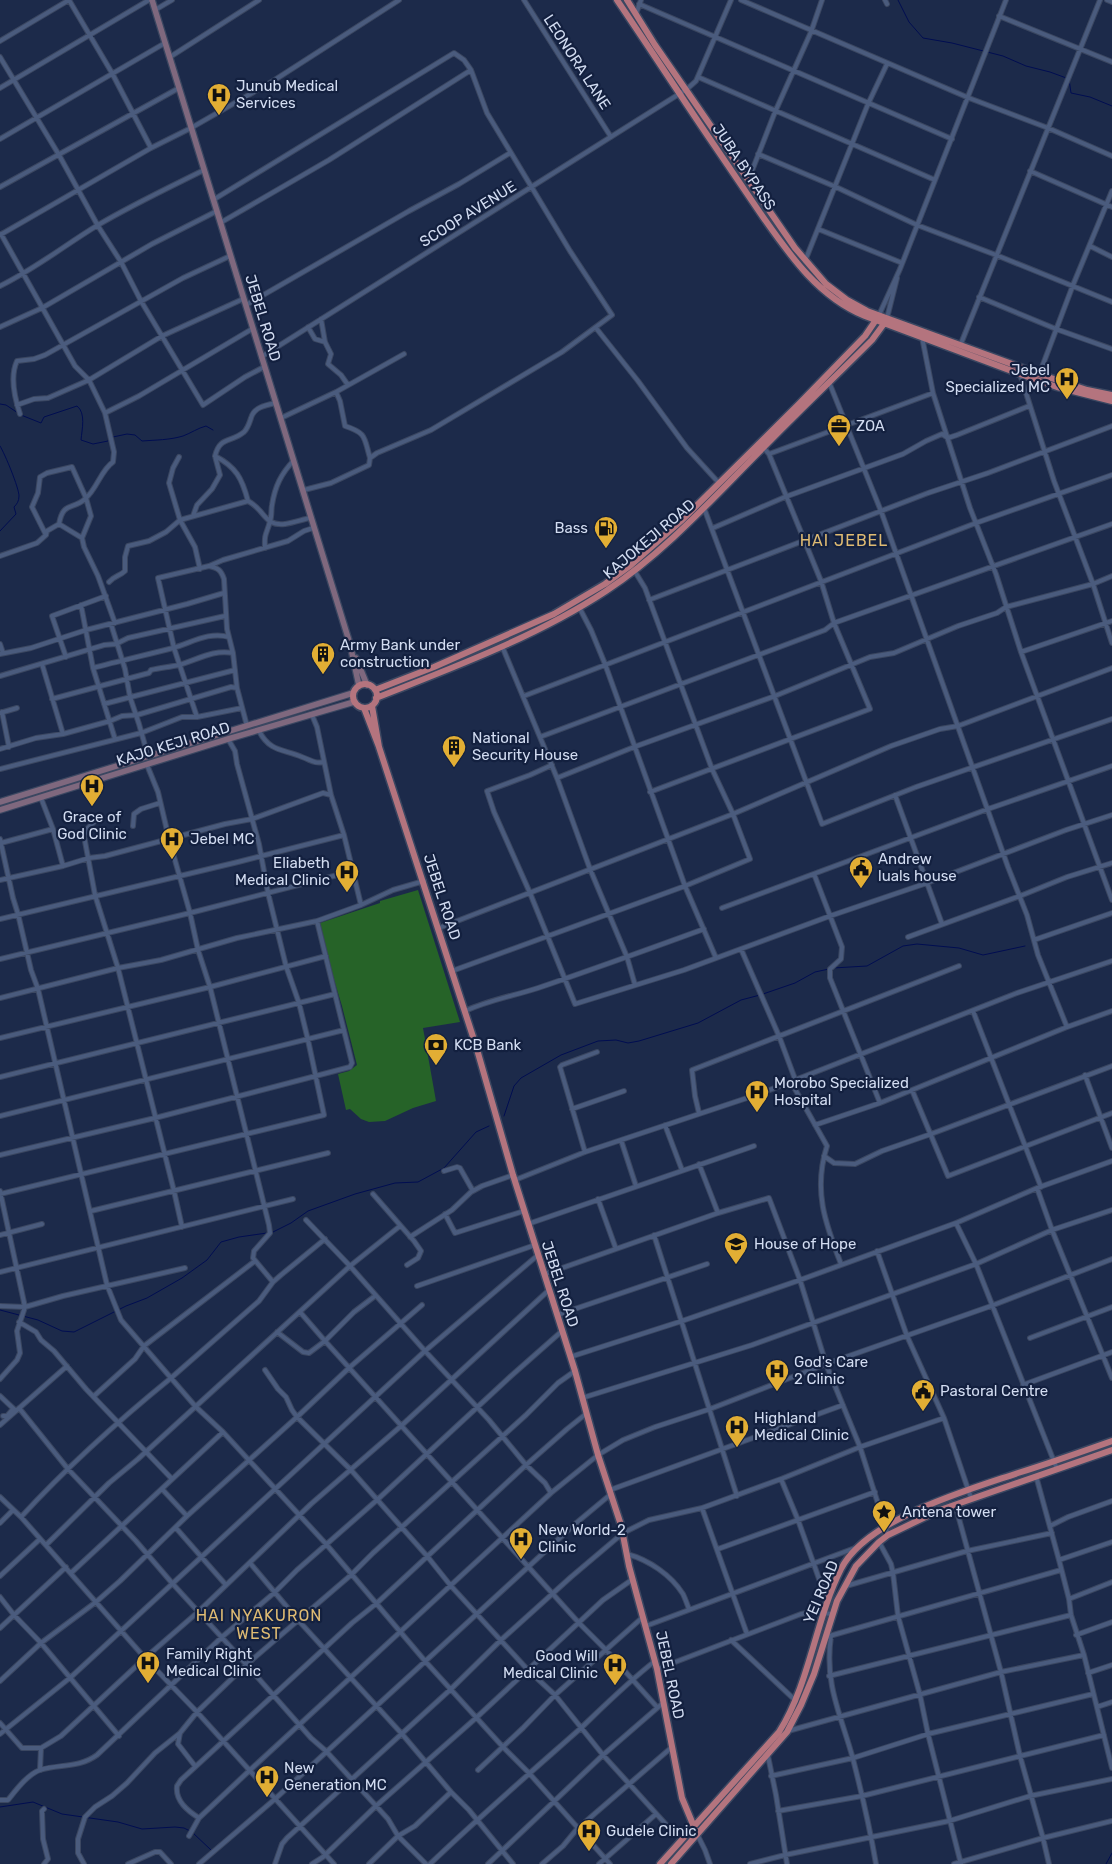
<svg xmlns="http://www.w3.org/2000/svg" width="1112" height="1864" font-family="Rubik,sans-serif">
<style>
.green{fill:#266328}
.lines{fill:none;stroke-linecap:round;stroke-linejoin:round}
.stream{stroke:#000d51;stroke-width:1}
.street-casing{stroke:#3b4761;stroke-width:6}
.secondary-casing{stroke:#3b4761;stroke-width:8}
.primary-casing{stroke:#3b4761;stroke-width:9}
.street{stroke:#4a5b7d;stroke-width:4}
.secondary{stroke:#7f687e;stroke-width:5.5}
.primary{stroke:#b4747e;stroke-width:6}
.labels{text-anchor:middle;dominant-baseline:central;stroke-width:4.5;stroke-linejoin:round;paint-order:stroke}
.street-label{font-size:15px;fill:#d2dcf1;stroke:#13203f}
.poi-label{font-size:15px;fill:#d2dcf1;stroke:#13203f;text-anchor:start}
.neighbourhood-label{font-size:16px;letter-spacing:1px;fill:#dfbb73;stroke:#13203f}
</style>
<rect width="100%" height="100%" fill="#1c2a4a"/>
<path class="green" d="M418,890L460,1022L423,1028L436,1101L413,1108L385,1121L369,1122L361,1119L350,1109L346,1110L338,1074L349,1071L357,1065L342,1006L317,924L380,903V901Z"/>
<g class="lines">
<path class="stream" d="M898,0L909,22L923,38L952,43L1003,56L1026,66L1050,72L1069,79L1071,93L1090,97L1112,106
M0,404L6,405L18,413
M21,415L41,423L44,417L77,406C86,413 82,429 81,440L93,444L108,441L110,438
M113,437L127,434L135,435L142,441C155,440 170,440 183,436C191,433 198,428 206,426L213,430
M0,446C5,454 19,488 19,496C19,501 17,504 14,507L16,514L0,531
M833,968L867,966L903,946L917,944L959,948L983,955L1025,946
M763,994L795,983L815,972L829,969
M504,1116L514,1086L521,1078L561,1055L598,1041L616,1040L628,1043L639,1041L698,1023L741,1000L760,995
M271,1233L291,1223L308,1211L355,1194L395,1183L418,1182L444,1168L476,1132L489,1126
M0,1310L38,1320L62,1331L74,1332L126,1306L147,1298L182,1278L207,1260L221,1242L239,1237L267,1233
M0,1807L33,1802L62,1814L118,1822L142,1829L175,1827L184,1828L190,1831
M193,1833L211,1850
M1106,1864L1112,1853"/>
<g class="street-casing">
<path id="street" d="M524,0L611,137
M741,0L969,98L1048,128L1112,156
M885,0L887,4
M1107,0L1112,2
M639,4L952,139
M155,10L172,0
M636,14L641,0
M999,16L1112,62
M0,41L69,0L112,73L151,148
M0,57L59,155L98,226L121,262L141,301L203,405L245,377L264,367
M170,57L259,0
M698,77L935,180
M0,88L149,0
M0,139L165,43
M758,154L836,187L917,225L996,255L1112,302
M1030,171L1112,207
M748,181L775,112L811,32L822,0
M0,187L179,88
M213,200L454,53L464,60L471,70L487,113L570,251L612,315L562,352L431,430L377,453L370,458L369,465L331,483L304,490
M220,223L329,160L471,70
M818,229L902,263
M1,234L75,366L89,380L105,413L139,396L252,329
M0,235L151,148L191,128L273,81L399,0
M1090,246L1112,257
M805,261L868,104L887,64
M0,286C35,269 65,245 98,225C132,205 168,188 204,170
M979,297L1056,329L1112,349
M246,305L409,211L459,184L510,153
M879,315L900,269L1006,0
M887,318L897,278
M321,319L325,342L331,354L328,364L341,375L348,385
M0,327L42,308L152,244L217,211
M308,327L315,339L325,342
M596,328L638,381L687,448L718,482
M922,337L933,393L970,508L996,574L1021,652L1112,900
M960,346L1100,0
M261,357L687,89L696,81L731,0
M1020,374L1054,481L1093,584L1112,643
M1039,375L1073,285L1112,191
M829,382L881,511L1008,867L1027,915L1038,955L1067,1027
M336,392L340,401L345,426C367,433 364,438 370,458
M17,405L34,399L48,398L89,380L162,336L243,299
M20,414C15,399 10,376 17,361L34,359L45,355L183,278L230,256
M281,418L336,392L404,354
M763,447L769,454L933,393
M215,456C236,467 242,478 248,501
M179,457L173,468L169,483L180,520L195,547L200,569
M704,508L822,824L916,787L1112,719
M193,516L197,505L212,489L220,475L215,456C220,436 231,443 244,432C248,428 249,424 251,418C254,407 266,405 276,403
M59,524C63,501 73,510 85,499C97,489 101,470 113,462L114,452L105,413
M713,528L785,497L903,454L926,441L942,434L948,438L957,435L1029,406
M46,535L32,507L38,493L40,477L47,473L72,467L86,498L91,516L82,538L84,547L98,576L115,623
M265,548C264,532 267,534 270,521C272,516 271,510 272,505C275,486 281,474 294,460
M0,556L37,543L46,535L47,531L59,524L82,538
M209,566L223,560L288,541L304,531L313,528
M109,582C114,576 120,576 125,571V557L128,546L149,541L166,532L180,520L248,501C260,507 262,516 271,522C282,528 299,520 310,518
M649,600L928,493L988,473L1112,426
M81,605L93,668L115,739
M579,607L591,630L605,664L685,886L716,958
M111,624L125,669L130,697L139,724L148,756
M0,644L3,653
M502,646L557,778L590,869L627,957L635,985
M1021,652L1112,621
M0,654L31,648L86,630L187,604L224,593
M66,657L52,616L106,596
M42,664L63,734
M93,668C119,661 146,655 173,648C191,643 209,631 229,637
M0,676L104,645L116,644L128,638L225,616
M524,696L976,523L1112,475
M52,699L149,673L151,670C160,668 169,667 179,665C197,660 213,649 233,653
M104,704L235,670
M2,712L9,747
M0,713L17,708
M312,715L317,727L331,795L344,835L361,905
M197,717L174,648L158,578L209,566C218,568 221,570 224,579L227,629L233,653L237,688L247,726
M259,731C270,752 283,749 302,757C311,760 314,764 324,762
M540,737L825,630L834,623L1112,524
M0,749L36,738L63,734L110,721L122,716L137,715L231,687L237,688
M147,765L158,792L169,839L190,913L198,950L210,987L269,1225L270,1233L254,1251L253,1258L273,1282
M552,765L530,775L487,791L494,812L530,893L575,1004L684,970L830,916L927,883L1066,830L1112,815
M0,769L141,733L182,717H197L242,708
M557,778L634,747L775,696L870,657L894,653L958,626L997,613L1006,607L1093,584L1112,576
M650,792L870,709L834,623L821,581L769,454
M895,795L942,924
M41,798L53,829L63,866
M95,821L87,829L84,836L95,895L118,968L174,1191L182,1227
M133,826L134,814L141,809L160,803
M0,839L13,898L18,914L31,970L38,989L107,1285L121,1320L171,1378C118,1421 67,1467 21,1517
M1,843L53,829
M814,874L842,947L841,959L830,969V978L880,1103
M0,880L63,866L89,858L105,856L225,824L252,819L323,793L331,795
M722,908L988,809L1112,766
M0,919L238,862L344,835
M439,928L733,814L891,746L940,729L958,726L1112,668
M908,937L1020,896L1067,877L1112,863
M1034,940L1112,913
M741,949L779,1036L795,1079
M0,959L190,913L353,871
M452,971L685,886L750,859L733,814L712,769L645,588L634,570
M0,998L118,968L161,960L237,938L317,921L361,905L393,890L424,881
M465,1011C489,1000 513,996 538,988C594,969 649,949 704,929
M973,1011L1041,1187
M0,1038L210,987L326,956
M1085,1075L1112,1148
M0,1077L335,994
M791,1082L827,1146C813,1190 825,1223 841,1264
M912,1090L948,1176L1112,1113
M572,1109L624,1091
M699,1113L695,1096L692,1070L959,966
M0,1116L344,1030
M665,1125L682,1170
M815,1125L880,1103L1067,1027L1112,1011
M621,1140L636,1186
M585,1152L560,1067L562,1065L597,1052
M0,1155L155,1118L350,1067L352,1063L317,921
M824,1156L834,1163L855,1164L882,1151L931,1134L1112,1066
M699,1164L718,1213
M444,1171L457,1167L460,1168L473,1191
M515,1180L585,1152L762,1093L1017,993L1112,961
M1037,1188L1052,1230L1112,1378
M0,1191L25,1307L17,1331L20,1353L17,1360L0,1379
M0,1194L324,1115L308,1040L299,1003L286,966L268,893L259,844L237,764L235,751L228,739
M373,1194L414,1241L421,1251L418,1258L407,1265
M598,1199L616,1249
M91,1211L328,1153
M445,1214L455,1233L524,1211
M306,1220L350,1266L400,1226
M956,1223L976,1264L1057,1469
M528,1224L754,1146
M0,1235L42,1224
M654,1235L737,1496
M410,1237L452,1210L471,1192L482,1186L513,1175
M325,1239L281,1275L273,1282L259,1301L171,1378L196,1407L223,1432L326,1544L425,1661L503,1747L529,1773L610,1864
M877,1251L907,1336L944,1418L971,1498
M0,1272L293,1199
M545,1274L718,1213L769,1198L800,1280L826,1364L860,1447L888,1535
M417,1286L535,1245
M375,1296L354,1312L325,1341L579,1623L606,1650L657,1707
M0,1306L25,1307L63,1296L185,1268
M557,1315L707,1264
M19,1322L36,1332L41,1340L54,1351L86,1389L172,1479
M277,1332L303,1352L309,1353L325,1341L300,1312
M1030,1338L1112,1307
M570,1357L682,1321L800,1280L956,1223L1037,1188L1112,1161
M265,1370L278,1389L286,1397L292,1410L297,1417L351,1470L427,1556L451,1586L528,1670L555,1695L603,1755L672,1831
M1023,1385L1112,1352
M0,1396L16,1411
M94,1396L135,1359L144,1346L255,1261
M582,1398L752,1345L976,1264L1052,1230L1112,1210
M19,1408L68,1469L136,1541L172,1583L237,1654L311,1738L326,1751L388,1819L398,1836L426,1864
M3,1416H7L13,1409
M0,1425L67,1366
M1036,1476L1059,1560L1069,1599L1071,1615L1084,1655L1112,1768
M781,1479L798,1520L827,1601
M162,1489L187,1516
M610,1490L843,1405
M0,1497L21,1517L145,1658L197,1712L334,1864
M955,1504L1001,1672L1020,1756L1043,1838L1049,1864
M702,1508L747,1634
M0,1523L13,1510
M1050,1526L1068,1517L1112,1501
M176,1528L226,1585
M879,1542L891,1564L893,1573L898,1616L920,1695L928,1734L961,1864
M46,1545L109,1483L138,1459L350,1266L425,1351L489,1420L526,1465L545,1483L551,1493
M718,1549L875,1492
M627,1554C649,1560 671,1575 683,1594C685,1598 687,1604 689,1609
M1059,1560L1112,1542
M250,1563L298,1620L402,1734L451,1792L469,1810L513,1864
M71,1573L223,1432
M0,1576L40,1539
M846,1586L967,1551L1052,1533
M0,1597L14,1615L41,1643L119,1736
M1069,1599L1112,1582
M646,1626L855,1548
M0,1628L66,1567
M1076,1635L1112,1622
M831,1636C824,1684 841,1715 853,1759C862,1794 870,1829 876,1864
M826,1637L1061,1570
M731,1640L796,1701
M657,1669L801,1614L812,1612L832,1614
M1088,1673L1112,1665
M829,1676L1071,1615
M0,1681L41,1643L96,1602L120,1581L187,1516L297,1417L350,1367L422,1305
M1097,1707L1112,1702
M0,1723L22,1748H41L61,1736L145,1658L198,1612L311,1504L401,1426L549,1290
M788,1731L1001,1672L1084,1655
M0,1734L71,1677L425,1351L538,1255
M768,1756L776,1795L787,1864
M195,1766L178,1744L180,1733L197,1712L246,1665L351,1575L373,1553L526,1415L558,1383L575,1371
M40,1770L41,1748
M478,1770L523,1728L555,1695L643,1617
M771,1776L853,1758L928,1734L1093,1694
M0,1800H8C16,1790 28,1774 40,1770C60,1764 79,1768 97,1755L222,1637L274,1593L297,1570L377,1500L511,1376L562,1331
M778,1811L862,1796L1104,1735
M199,1818C188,1811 175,1801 177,1786L181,1780L352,1623L377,1603L526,1465L567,1429L587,1413
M697,1834L705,1850L710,1864
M189,1836L199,1818L249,1771L551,1493L598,1455L623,1440L655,1427L710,1409L826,1364L991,1306L1112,1259
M44,1864L48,1859L43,1839L42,1811L44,1809
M84,1864L78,1853V1839L85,1817L95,1807L112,1796L127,1783L155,1753L180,1733
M128,1864L155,1852H160L171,1864
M199,1864L275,1799L575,1524L611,1494
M275,1864L282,1844L287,1838L451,1689L501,1640L571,1577L623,1533L649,1520L702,1508L781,1479L860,1447L944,1418
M312,1864L323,1857L376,1806L476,1718L603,1600L633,1579
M369,1864L398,1836L415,1826L451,1792
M430,1864C479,1817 530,1773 581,1728C605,1705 628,1682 655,1661
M488,1864L603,1755L663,1703
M542,1864L563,1846L577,1829L672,1747
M599,1864L656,1814
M750,1864L785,1855L949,1821L1030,1796L1112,1779
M954,1864L1043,1838L1112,1821"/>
</g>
<g class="secondary-casing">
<path id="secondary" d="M152,0L350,644L359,686
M356,658L367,685
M0,802L353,693
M0,810L228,739L354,702"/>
</g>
<g class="primary-casing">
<path id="primary" d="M617,0C649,47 680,95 712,142C729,167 746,192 763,217C791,257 819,297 865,316L1020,374L1057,387L1112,401
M627,0L655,45L795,248L826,284L847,300L867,311L1039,374L1087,390L1112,395
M353 696a12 12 0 1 1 24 0a12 12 0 1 1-24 0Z
M375,690L434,667L554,614L605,584L631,565L681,521L799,404L865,336L878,317
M376,698C454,667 536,637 606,591C665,552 712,499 762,449C798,412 835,377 872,340L886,321
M364,708L379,747L372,706
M379,747L476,1046L513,1175L575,1371L598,1455L621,1525L629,1566L657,1669L682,1798L697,1834
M660,1864L779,1732C810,1683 815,1621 841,1569C866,1519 968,1490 1018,1473C1050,1463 1081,1452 1112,1441
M671,1864L787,1732L801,1705L814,1674L837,1601L856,1566L879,1542L888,1535L940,1510L1112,1450"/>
</g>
<use href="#street" class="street"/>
<use href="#secondary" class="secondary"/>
<use href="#primary" class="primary"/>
</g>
<defs>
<g id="hospital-pin" transform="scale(1.25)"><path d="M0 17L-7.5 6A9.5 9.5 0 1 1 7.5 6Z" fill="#e2ae34" stroke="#13203f"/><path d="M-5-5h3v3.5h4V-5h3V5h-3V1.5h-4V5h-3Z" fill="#111"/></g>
<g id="office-pin" transform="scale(1.25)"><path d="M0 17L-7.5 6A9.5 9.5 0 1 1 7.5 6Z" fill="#e2ae34" stroke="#13203f"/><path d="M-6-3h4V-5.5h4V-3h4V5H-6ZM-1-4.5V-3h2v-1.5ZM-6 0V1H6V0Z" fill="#111"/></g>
<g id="fuel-pin" transform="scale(1.25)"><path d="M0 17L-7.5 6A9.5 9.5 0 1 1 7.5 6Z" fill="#e2ae34" stroke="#13203f"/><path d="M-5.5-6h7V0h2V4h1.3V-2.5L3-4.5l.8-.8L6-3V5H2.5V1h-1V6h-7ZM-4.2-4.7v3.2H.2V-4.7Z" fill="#111"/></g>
<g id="building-pin" transform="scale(1.25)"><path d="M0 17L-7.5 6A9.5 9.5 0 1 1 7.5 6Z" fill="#e2ae34" stroke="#13203f"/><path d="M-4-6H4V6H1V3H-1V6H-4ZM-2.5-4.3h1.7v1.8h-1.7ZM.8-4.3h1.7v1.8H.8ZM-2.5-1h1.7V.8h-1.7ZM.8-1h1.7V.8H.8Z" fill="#111"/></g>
<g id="civic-pin" transform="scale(1.25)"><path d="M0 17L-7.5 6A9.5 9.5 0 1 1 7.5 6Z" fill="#e2ae34" stroke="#13203f"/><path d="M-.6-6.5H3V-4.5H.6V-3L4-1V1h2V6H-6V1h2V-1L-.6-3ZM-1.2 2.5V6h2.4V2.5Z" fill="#111"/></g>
<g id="bank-pin" transform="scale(1.25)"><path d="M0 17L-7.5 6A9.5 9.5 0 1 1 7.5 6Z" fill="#e2ae34" stroke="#13203f"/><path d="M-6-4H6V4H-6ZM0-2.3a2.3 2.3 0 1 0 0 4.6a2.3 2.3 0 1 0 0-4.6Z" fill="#111"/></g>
<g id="school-pin" transform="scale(1.25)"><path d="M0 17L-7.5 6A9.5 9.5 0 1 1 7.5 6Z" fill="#e2ae34" stroke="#13203f"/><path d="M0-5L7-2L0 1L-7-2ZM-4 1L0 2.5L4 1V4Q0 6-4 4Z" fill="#111"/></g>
<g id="sight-pin" transform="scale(1.25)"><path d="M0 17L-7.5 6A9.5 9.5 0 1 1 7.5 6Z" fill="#e2ae34" stroke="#13203f"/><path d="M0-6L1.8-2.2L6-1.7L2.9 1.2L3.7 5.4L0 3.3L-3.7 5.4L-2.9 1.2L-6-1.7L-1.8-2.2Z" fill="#111"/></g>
</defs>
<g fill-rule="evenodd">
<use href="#hospital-pin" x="219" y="95"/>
<use href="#hospital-pin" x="1067" y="379"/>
<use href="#office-pin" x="839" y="426"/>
<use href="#fuel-pin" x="606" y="528"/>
<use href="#building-pin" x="323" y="654"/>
<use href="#building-pin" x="454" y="747"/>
<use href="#hospital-pin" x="92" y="786"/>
<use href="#hospital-pin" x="172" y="839"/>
<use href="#civic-pin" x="861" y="868"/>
<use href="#hospital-pin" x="347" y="872"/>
<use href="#bank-pin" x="436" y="1045"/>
<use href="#hospital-pin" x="757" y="1092"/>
<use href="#school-pin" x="736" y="1244"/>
<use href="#hospital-pin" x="777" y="1371"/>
<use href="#civic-pin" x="923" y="1391"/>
<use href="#hospital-pin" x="737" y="1427"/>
<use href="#sight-pin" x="884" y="1512"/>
<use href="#hospital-pin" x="521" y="1539"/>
<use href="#hospital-pin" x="148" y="1663"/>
<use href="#hospital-pin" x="615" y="1665"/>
<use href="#hospital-pin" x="267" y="1777"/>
<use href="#hospital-pin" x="589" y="1831"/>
</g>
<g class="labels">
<g class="street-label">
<text transform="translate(577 62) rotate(57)">LEONORA LANE</text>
<text transform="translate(744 167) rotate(56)">JUBA BYPASS</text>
<text transform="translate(468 214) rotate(-32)">SCOOP AVENUE</text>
<text transform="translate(263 318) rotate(73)">JEBEL ROAD</text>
<text transform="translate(649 539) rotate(-40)">KAJOKEJI ROAD</text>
<text transform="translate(173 744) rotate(-17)">KAJO KEJI ROAD</text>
<text transform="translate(442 897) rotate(72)">JEBEL ROAD</text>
<text transform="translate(560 1284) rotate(72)">JEBEL ROAD</text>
<text transform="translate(821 1592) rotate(-67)">YEI ROAD</text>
<text transform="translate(670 1675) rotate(78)">JEBEL ROAD</text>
</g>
<g class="poi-label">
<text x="236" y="86">Junub Medical<tspan x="236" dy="17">Services</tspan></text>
<text x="1050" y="370" text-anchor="end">Jebel<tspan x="1050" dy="17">Specialized MC</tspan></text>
<text x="856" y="426">ZOA</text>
<text x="588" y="528" text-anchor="end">Bass</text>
<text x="340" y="645">Army Bank under<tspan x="340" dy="17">construction</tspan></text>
<text x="472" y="738">National<tspan x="472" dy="17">Security House</tspan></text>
<text x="92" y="817" text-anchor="middle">Grace of<tspan x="92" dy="17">God Clinic</tspan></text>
<text x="190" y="839">Jebel MC</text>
<text x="878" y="859">Andrew<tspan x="878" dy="17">luals house</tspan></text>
<text x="330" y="863" text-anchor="end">Eliabeth<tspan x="330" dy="17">Medical Clinic</tspan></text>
<text x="454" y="1045">KCB Bank</text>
<text x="774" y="1083">Morobo Specialized<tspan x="774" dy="17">Hospital</tspan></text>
<text x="754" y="1244">House of Hope</text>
<text x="794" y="1362">God's Care<tspan x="794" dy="17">2 Clinic</tspan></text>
<text x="940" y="1391">Pastoral Centre</text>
<text x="754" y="1418">Highland<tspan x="754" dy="17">Medical Clinic</tspan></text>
<text x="902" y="1512">Antena tower</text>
<text x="538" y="1530">New World-2<tspan x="538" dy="17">Clinic</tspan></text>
<text x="166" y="1654">Family Right<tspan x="166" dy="17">Medical Clinic</tspan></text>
<text x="598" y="1656" text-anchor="end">Good Will<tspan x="598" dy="17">Medical Clinic</tspan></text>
<text x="284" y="1768">New<tspan x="284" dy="17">Generation MC</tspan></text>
<text x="606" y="1831">Gudele Clinic</text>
</g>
<g class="neighbourhood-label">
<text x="844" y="540">HAI JEBEL</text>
<text x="259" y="1615">HAI NYAKURON<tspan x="259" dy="18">WEST</tspan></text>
</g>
</g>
</svg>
